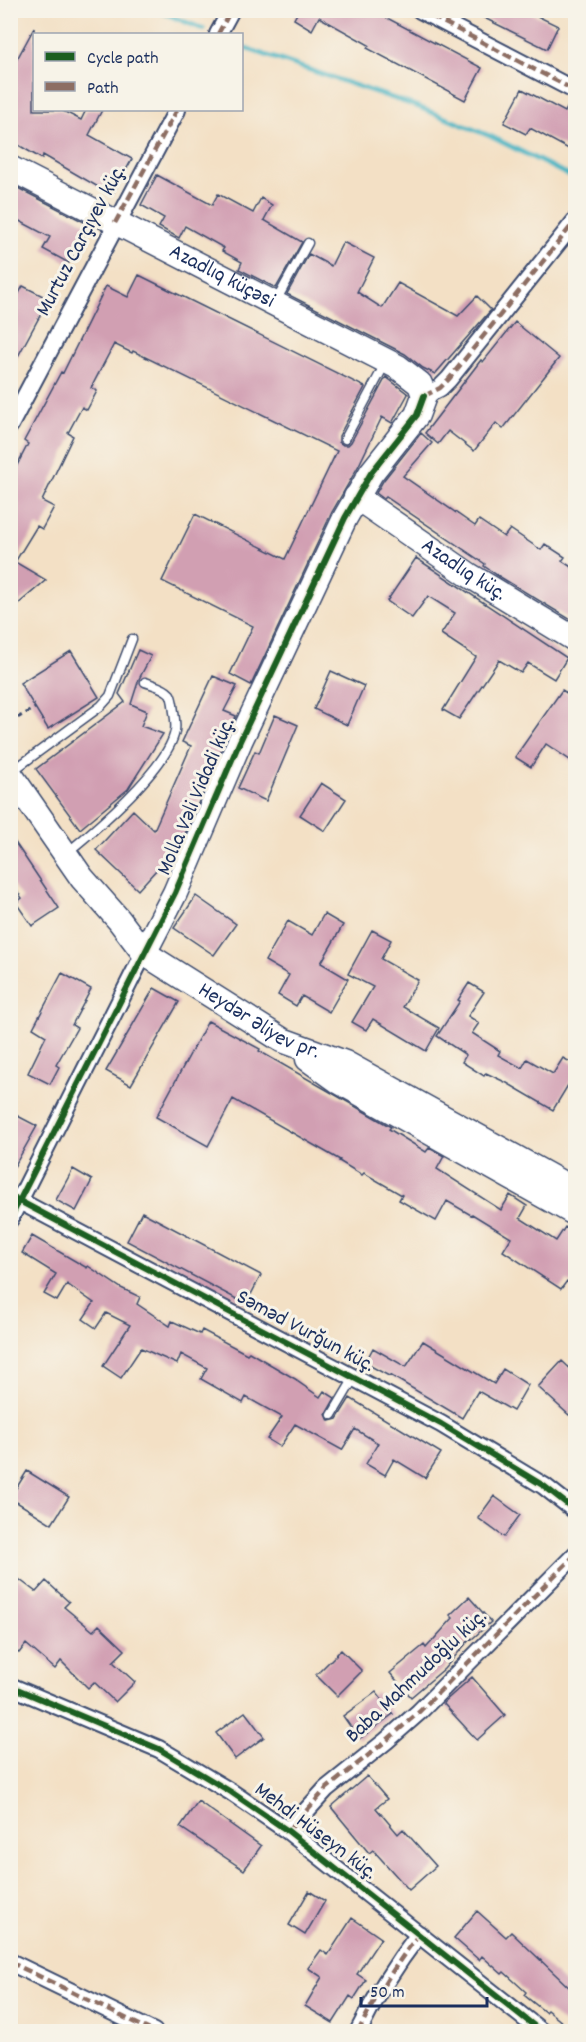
<svg xmlns="http://www.w3.org/2000/svg" width="586" height="2042" font-family="Dekko,sans-serif">
<style>
.lines{fill:none;stroke-linecap:round;stroke-linejoin:round}
.stream{stroke:#45b3c2;stroke-width:5}
.building{fill:#d19fb2}
.lane-casing{stroke:#3b4a6d;stroke-width:11}
.street-casing{stroke:#3b4a6d;stroke-width:20}
.secondary-casing{stroke:#3b4a6d;stroke-width:27}
.path{stroke:#3b4a6d;stroke-width:3;stroke-dasharray:4.5 4.5;stroke-linecap:butt}
.lane{stroke:#fff;stroke-width:8}
.street{stroke:#fff;stroke-width:16}
.secondary{stroke:#fff;stroke-width:24}
.quiet{stroke:#8d6e63;stroke-width:4.5;stroke-dasharray:9 4.5;stroke-linecap:butt}
.cycleway-casing{stroke:#f7f3e8;stroke-width:10}
.cycleway{stroke:#1b5e20;stroke-width:6}
.labels{text-anchor:middle;dominant-baseline:central;stroke-width:6;stroke-linejoin:round;paint-order:stroke}
.street-label{font-size:22px;fill:#1b2f5e;stroke:#f7f3e8}
</style>
<rect width="100%" height="100%" fill="#f7f3e8"/>
<filter id="ink" filterUnits="userSpaceOnUse"><feTurbulence type="fractalNoise" baseFrequency=".0167" numOctaves="2"/><feDisplacementMap in="SourceGraphic" scale="12" xChannelSelector="R" yChannelSelector="G"/><feConvolveMatrix kernelMatrix="1 2 1 2 8 2 1 2 1" color-interpolation-filters="sRGB"/></filter>
<filter id="wash" filterUnits="userSpaceOnUse"><feTurbulence type="fractalNoise" baseFrequency=".008" numOctaves="4" result="noise"/><feDisplacementMap in="SourceGraphic" scale="24" xChannelSelector="R" yChannelSelector="G"/><feGaussianBlur stdDeviation="1.35" result="paint"/><feColorMatrix in="noise" values="0 0 0 0 0 0 0 0 0 0 0 0 0 0 0 0 0 1.4 0 .05"/><feComposite in="paint" operator="in"/></filter>
<g filter="url(#wash)">
<rect width="100%" height="100%" fill="#f3e0c5"/>
<g class="lines">
<path class="stream" d="M156,10L203,29
M242,47L416,106L490,136L576,179"/>
</g>
<g id="blocks">
<path class="building" d="M299,10H372L482,68L465,100L367,48L369,45L319,17L312,30L294,19Z
M468,10H525L558,26L547,49Z
M34,28V110H61L81,120L86,110H102L89,135L132,159L112,195L43,155L42,159L10,140V72Z
M522,89L565,112L571,100L576,101V153L530,128L526,134L504,123Z
M157,175L212,205L218,194L253,213L261,198L272,205L264,220L302,242L276,288L239,269L242,262L222,251L224,248L185,226L179,238L159,227L164,218L141,205Z
M10,184L90,225L69,263L43,249L50,237L10,216Z
M343,242L374,258L357,292L382,308L398,283L458,316L477,296L491,310L435,374L423,368L405,354L287,294L309,254L331,266Z
M139,275L365,387L339,436V442L343,445H348L351,442L386,377L408,394L392,423L382,417L359,465L332,512L251,685L230,674L253,626L162,581L195,514L285,559L337,451L133,351L132,353L114,344L91,388L97,391L87,410L82,407L68,433L73,436L42,501L54,507L42,529L37,526L15,562L46,580L10,611V479L28,444L24,441L61,372L63,373L106,286L128,297Z
M23,286L49,299L10,371V310Z
M515,322L559,358L503,429L496,423L474,451L448,431L438,444L425,433L481,360L483,362Z
M421,433L432,443L403,476L475,526L479,520L504,537L510,529L541,550L545,544L565,557L562,561L576,570V623L497,575L484,566L485,564L386,497L384,499L376,493L383,481Z
M416,558L567,658L554,679L528,663L521,673L499,660L459,719L443,710L476,657L441,634L455,613L428,596L412,618L387,601Z
M138,650L151,656L139,679L131,704L147,711L141,726L163,734L128,789L80,829L36,769L125,702L119,694Z
M71,651L99,697L48,729L20,683Z
M331,671L364,686L347,725L314,709Z
M213,676L237,686L224,711L236,716L168,873L158,868L138,890L96,850L133,810L154,830L191,746L182,742Z
M562,690L576,699V764L546,744L531,767L515,757Z
M275,715L298,725L266,801L238,788L255,751L259,753Z
M321,783L346,799L325,831L300,815Z
M10,835L59,908L32,926L16,903L22,898L10,881Z
M196,896L236,924L214,955L174,928Z
M324,914L343,925L321,963L348,979L329,1012L302,996L296,1006L278,995L289,975L265,961L288,921L312,935Z
M372,930L391,940L381,959L418,980L403,1007L439,1028L426,1051L373,1019L366,1030L352,1022L373,987L348,974Z
M62,973L91,989L72,1025L77,1028L56,1065L59,1067L50,1084L28,1073L46,1036L33,1028Z
M469,983L484,992L468,1016L479,1023L472,1033L500,1051L498,1055L522,1068L527,1059L553,1074L563,1058L576,1065V1072L553,1110L507,1083L486,1073L484,1076L462,1062L466,1055L437,1036L460,1001L458,1000Z
M154,988L179,1002L131,1085L106,1071Z
M208,1021L260,1049L259,1051L391,1127L389,1129L426,1152L429,1148L444,1156L437,1169L501,1210L510,1195L527,1206L520,1218L556,1241L565,1227L576,1234V1286L567,1281L561,1289L503,1251L511,1238L472,1214L471,1215L447,1201L436,1221L399,1200L402,1195L364,1173L362,1175L339,1161L340,1160L233,1099L208,1146L156,1117Z
M10,1112L37,1126L10,1174Z
M73,1169L92,1180L76,1211L56,1200Z
M142,1212L261,1275L246,1304L127,1241Z
M32,1236L87,1268L88,1266L121,1288L140,1297L137,1304L170,1326L172,1321L200,1334L202,1330L247,1354L249,1352L297,1380V1381L320,1397L324,1391L335,1398L326,1414L329,1421L337,1419L350,1398L441,1453L425,1478L394,1459L385,1475L366,1464L378,1443L355,1429L342,1450L295,1424L280,1447L267,1439L282,1417L246,1397L243,1403L201,1379L207,1368L181,1354L177,1364L141,1348L121,1378L103,1366L130,1325L106,1313L96,1328L83,1319L94,1303L67,1284L57,1301L44,1294L56,1274L22,1253Z
M423,1341L494,1384L503,1369L528,1385L513,1411L478,1391L462,1418L390,1375L389,1376L365,1363L373,1348L406,1367Z
M562,1361L576,1374V1409L569,1415L538,1387Z
M27,1471L69,1497L52,1524L10,1498Z
M494,1496L520,1515L504,1537L478,1518Z
M16,1577L36,1592L46,1581L69,1602L64,1607L93,1631L99,1625L125,1650L113,1662L135,1682L115,1702L94,1682L88,1688L61,1661L55,1669L26,1644L19,1653L10,1647V1584Z
M469,1597L491,1622L472,1639L471,1638L444,1669L411,1697L390,1673L424,1645L426,1648L453,1618L450,1615Z
M341,1650L362,1671L337,1696L316,1675Z
M472,1677L505,1715L477,1740L443,1703Z
M376,1692L393,1714L359,1739L343,1716Z
M245,1712L264,1737L235,1759L216,1733Z
M367,1776L387,1799L376,1808L398,1834L403,1829L436,1866L409,1890L373,1850L369,1853L331,1807Z
M198,1801L261,1846L244,1870L180,1827Z
M309,1891L325,1901L305,1935L289,1925Z
M477,1911L506,1937L511,1932L576,1994V2031H573L547,2010L545,2012L524,1995L526,1992L504,1972L502,1974L482,1956L479,1960L454,1938Z
M352,1918L381,1938L357,1974L366,1980L354,1999L350,1996L333,2023L305,2006L322,1977L308,1968L321,1950L328,1955Z"/>
</g>
</g>
<g filter="url(#ink)">
<use href="#blocks" fill-opacity="0" stroke="#3b4a6d" stroke-width="1.5"/>
<g class="lines">
<g class="lane-casing">
<path id="lane" d="M276,301L308,243
M345,439L385,364
M11,772L101,706L110,696L132,639
M68,852C97,828 168,768 175,731C176,725 175,718 174,712C173,706 173,699 170,694C164,687 153,685 145,682
M332,1415L354,1378"/>
</g>
<g class="street-casing">
<path id="street" d="M420,10L576,91
M218,34L231,10
M424,396L440,388L449,379L576,220
M10,425L177,110
M10,1196L441,1424L544,1486L576,1511
M10,1219L144,953
M10,1686L159,1749L231,1792L288,1831L542,2032
M288,1831L326,1789L386,1741L419,1712L576,1554
M10,1962L154,2032
M358,2032C375,1997 396,1964 419,1934"/>
</g>
<g class="secondary-casing">
<g id="secondary">
<path id="s1" d="M10,168L398,367L420,384L424,396L417,415L371,473L345,518L240,741L175,893L144,953"/>
<path id="s2" d="M356,497L469,575L576,640"/>
<path id="s3" d="M10,774L82,878L119,920L144,953L282,1040L345,1063L576,1191"/>
<path d="M308,1059L340,1082L576,1214"/>
</g>
</g>
<path class="path" d="M10,722L35,708"/>
<use href="#lane" class="lane"/>
<use href="#street" class="street"/>
<use href="#secondary" class="secondary"/>
<path class="quiet" d="M420,10L576,91
M218,34L231,10
M115,223L177,110
M424,396L440,388L449,379L576,220
M288,1831L326,1789L386,1741L419,1712L576,1554
M10,1962L154,2032
M358,2032C375,1997 396,1964 419,1934"/>
<g class="cycleway-casing">
<path id="cycleway" d="M10,1196L441,1424L544,1486L576,1511
M10,1219L175,893L240,741L345,518L371,473L417,415L424,396
M10,1686L159,1749L231,1792L288,1831L542,2032"/>
</g>
<use href="#cycleway" class="cycleway"/>
</g>
</g>
<g class="labels">
<g class="street-label">
<text transform="translate(82 241) rotate(-62)">Murtuz Carçıyev küç.</text>
<text stroke="none"><textPath href="#s1" startOffset="238">Azadlıq küçəsi</textPath></text>
<text stroke="none"><textPath href="#s2" startOffset="130">Azadlıq küç.</textPath></text>
<text transform="translate(197 797) rotate(-67)">Molla Vəli Vidadi küç.</text>
<text stroke="none"><textPath href="#s3" startOffset="358">Heydər Əliyev pr.</textPath></text>
<text transform="translate(305 1332) rotate(28)">Səməd Vurğun küç.</text>
<text transform="translate(417 1677) rotate(-43)">Baba Mahmudoğlu küç.</text>
<text transform="translate(315 1832) rotate(37)">Mehdi Hüseyn küç.</text>
</g>
</g>
<rect width="586" height="2042" fill="none" stroke="#f7f3e8" stroke-width="36"/>
<rect x="33" y="33" width="210" height="78" fill="#f7f3e8" stroke="#9fa5b1" stroke-width="1.5"/>
<rect x="45" y="52" width="30" height="9" fill="#1b5e20" stroke="#9fa5b1" stroke-width="1.5"/>
<text x="87" y="63" font-size="18" fill="#1b2f5e">Cycle path</text>
<rect x="45" y="82" width="30" height="9" fill="#8d6e63" stroke="#9fa5b1" stroke-width="1.5"/>
<text x="87" y="93" font-size="18" fill="#1b2f5e">Path</text>
<path d="M361 1997v9h126v-9" fill="none" stroke="#1b2f5e" stroke-width="3"/>
<text x="370" y="1997" font-size="18" fill="#1b2f5e" stroke="#f7f3e8" stroke-width="4.5" paint-order="stroke">50 m</text>
</svg>
